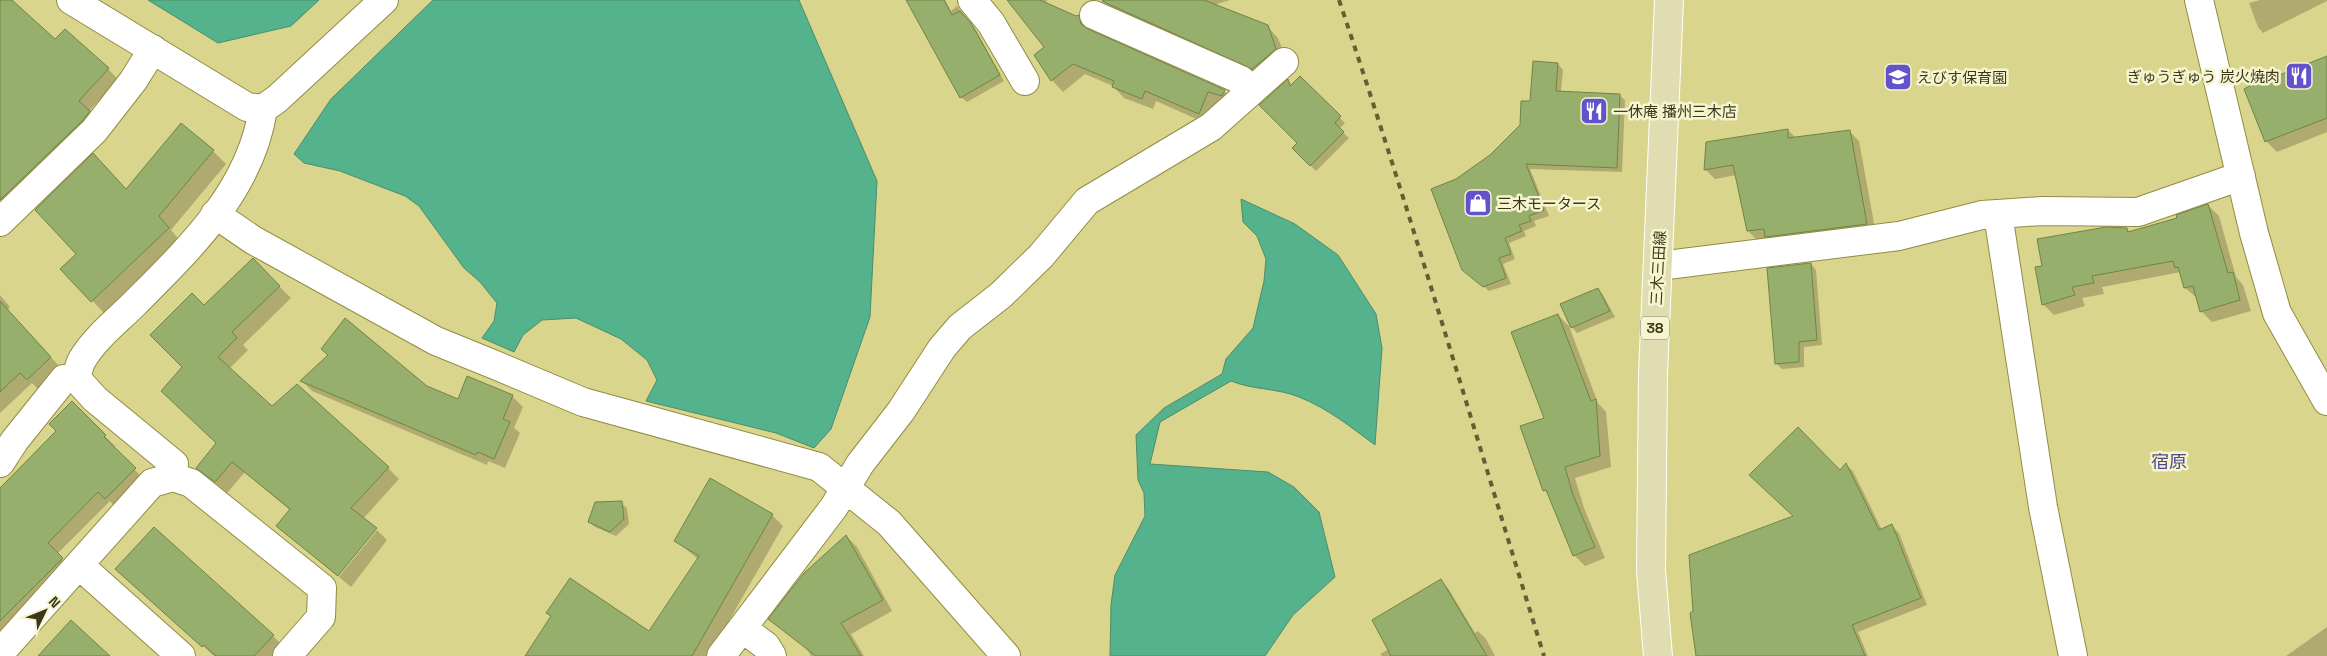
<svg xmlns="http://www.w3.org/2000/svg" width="2327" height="656" font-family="'Space Grotesk','Noto Sans JP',sans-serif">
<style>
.water{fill:#54b28c;stroke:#4c8d6a}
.shadow{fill:#0003}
.building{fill:#97af6c;stroke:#6f8544}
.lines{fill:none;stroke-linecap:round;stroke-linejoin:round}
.minor-casing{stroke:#918c44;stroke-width:30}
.major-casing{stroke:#fff;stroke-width:30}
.minor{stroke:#fff;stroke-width:28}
.major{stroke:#e0ddb3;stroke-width:28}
.rail{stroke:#625e36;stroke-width:4;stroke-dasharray:6 6;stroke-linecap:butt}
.labels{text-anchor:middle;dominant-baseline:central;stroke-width:5;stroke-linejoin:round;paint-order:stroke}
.shield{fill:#f6f5d0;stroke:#737151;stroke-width:1}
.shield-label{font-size:14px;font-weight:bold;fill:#3b381a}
.poi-label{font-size:15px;fill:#3b381a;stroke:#f6f5d0;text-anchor:start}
.street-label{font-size:15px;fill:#3b381a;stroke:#f6f5d0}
.quarter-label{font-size:18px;fill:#4e4a88;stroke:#f6f5d0}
</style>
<rect width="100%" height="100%" fill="#dad58c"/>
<path class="water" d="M148,0H319L291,26L218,43Z
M433,0H799L877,181L870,317L831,429L814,448L776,433L646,401L657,380L647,360L621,339L576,318L542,320L523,335L514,352L482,338L494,321L497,303L480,282L464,268L419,206L405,196L340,171L304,163L294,154L331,99Z
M1241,199L1295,224L1338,255L1376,314L1382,348L1375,445C1351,427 1327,408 1299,397C1277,388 1253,390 1231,381L1160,422L1150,464L1268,472L1294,487L1319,512L1335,577L1293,615L1265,656H1110L1111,605L1115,575L1145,516L1144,493L1138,480L1136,435L1164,408L1222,374L1226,359L1253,328L1264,281L1266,259L1257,236L1243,222Z"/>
<path class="shadow" d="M0,0H5L55,41L108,69L118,79L89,111L100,122L11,209L0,199Z
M907,0H945L951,11L957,6L976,30L1004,81L967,102L961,97Z
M1008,0H1048L1044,3L1076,18L1078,16L1089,27L1091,32L1224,91L1235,102L1210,125L1156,101L1153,109L1124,98L1113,86L1085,74L1063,92L1052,80L1036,55L1045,48Z
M1107,0H1230L1214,5L1267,26L1278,38L1287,60L1264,80L1114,12L1104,2Z
M2260,0H2327V1L2263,33L2258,27L2249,3Z
M2327,58V132L2277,152L2266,141L2268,81Z
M1558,64L1563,70L1561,92L1619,95L1625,100L1622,172L1530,169L1549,216L1534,221L1536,226L1524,231L1526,236L1509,243L1515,259L1503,264L1511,284L1489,291L1470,275L1457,180L1491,156L1521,126L1531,103Z
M1300,78L1345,123L1339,129L1349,138L1316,171L1294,148L1298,143L1288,81L1292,85Z
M1788,130L1796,138L1849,131L1859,141L1876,234L1758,241L1748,231L1737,175L1715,179L1705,169Z
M213,151L226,164L171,230L181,242L105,314L62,269L77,254L127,191Z
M2208,205L2219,216L2236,277L2243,285L2251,311L2212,322L2201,311L2197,298L2185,288L2181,272L2102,287L2104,294L2082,298L2085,306L2054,315L2043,304V267L2127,229L2131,233L2178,219Z
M253,260L291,298L243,345L248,350L229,369L272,408L388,468L399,479L363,519L375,528L337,576L278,526L291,511L245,472L227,493L198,468L218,444L184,367L204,307Z
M1811,264L1816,270L1822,345L1804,347V367L1782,369L1777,364Z
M1598,289L1603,295L1615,317L1577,333L1572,327Z
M0,295L10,307L7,310L62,369L39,390L32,383L0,413Z
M1558,315L1569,326L1598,403L1606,412L1611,467L1575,478L1584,508L1605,558L1585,566L1574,555L1549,495L1545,490V418Z
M329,356L426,387L459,401L512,396L523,407L514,428L520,433L505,468L488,461L487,465L312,391L302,381Z
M72,403L115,446L113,448L145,480L116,508L110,501L57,554L72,569L0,635V496L57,431Z
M1846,465L1853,471L1882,530L1892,526L1899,533L1927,605L1858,632L1868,656H1697L1795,517Z
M621,503L627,508L629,524L616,536L595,527L590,522Z
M772,515L783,526L709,656H527L649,633L698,559L676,541Z
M377,530L387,540L351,587L339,577Z
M846,536L857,547L892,611L851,634L864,656H811L780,606Z
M1441,581L1448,588L1475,633L1478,631L1486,639L1495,656H1382L1380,654L1389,649Z
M133,584L273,636L288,651L284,656H214Z
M2327,627V656H2286Z"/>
<path class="building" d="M0,0H12L55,39L65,29L109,68L79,101L90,111L82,121L0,200Z
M906,0H944L952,15L960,11L971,23L1000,75L960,98Z
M1007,0H1040L1076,16L1079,15L1081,24L1088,29L1225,90L1222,96L1208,92L1199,114L1145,91L1142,99L1112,87L1114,81L1073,64L1051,81L1034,55L1044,47Z
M1104,0H1204L1268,25L1276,49L1252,69L1102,1Z
M2327,56V118L2265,142L2244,89L2266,77L2267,80Z
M1533,61L1558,63L1556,91L1620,94L1617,168L1526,164L1544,210L1529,216L1531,221L1519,225L1522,231L1505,238L1511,254L1499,258L1506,278L1483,287L1462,270L1431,189L1456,179L1490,155L1520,125L1521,101H1530Z
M1300,76L1341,116L1335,123L1344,132L1310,166L1292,148L1297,143L1259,105L1288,79L1290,86Z
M181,123L214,150L159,216L169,228L91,302L60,269L76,254L35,210L93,153L126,189Z
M1788,129V138L1850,130L1867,224L1765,237L1764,229L1747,231L1733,165L1704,170L1706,142Z
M2208,204L2228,273L2233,272L2240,300L2200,312L2193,286L2184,288L2178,267L2175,268L2173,261L2092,276L2094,283L2072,287L2075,295L2042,305L2035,267L2042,266L2037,239L2106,227L2127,228L2128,232L2177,218L2176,215Z
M253,258L280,286L232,332L237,338L218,357L272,406L297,384L389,467L351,508L377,528L338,576L276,526L290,509L232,462L215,482L196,468L216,443L161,391L182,367L150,335L192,293L204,305Z
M1811,263L1817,340L1799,342V362L1775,364L1767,268Z
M1598,288L1610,311L1571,328L1560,304Z
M0,301L51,357L27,380L20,373L0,392Z
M1558,314L1591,401L1596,399L1600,456L1565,467L1573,495L1595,547L1573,556L1546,490L1543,491L1520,426L1544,418L1511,332Z
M345,318L427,386L458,399L467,376L513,395L503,419L510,422L494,459L478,452L476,455L300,381L328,355L321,349Z
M72,401L106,435L104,437L136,468L105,499L98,492L48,543L63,558L0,621V488L56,431L49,424Z
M1798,427L1840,470L1846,463L1879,530L1892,524L1921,598L1852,625L1865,656H1696L1690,613L1693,611L1689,555L1793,516L1749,475Z
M710,478L773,514L692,656H525L551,616L546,613L570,578L649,631L699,556L674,541Z
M622,501L624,519L610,532L588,522L595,502Z
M154,527L274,635L254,656H216L204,645L202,647L115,569Z
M846,535L883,600L841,623L861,656H816L768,619L804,573Z
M1441,579L1487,656H1391L1372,620Z
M71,620L110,656H38Z"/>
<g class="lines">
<g class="minor-casing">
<path id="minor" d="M71,0L247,107L263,109L277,99L384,0
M972,0L991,23L1025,81
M2199,0L2254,233L2277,313L2327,401
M1094,15L1241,80L1252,90
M215,214L253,240L436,341L495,365L583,402L819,467L889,523L1006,656
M1998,214L2043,507L2073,656
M0,222L94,131L133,81L153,49
M1659,266L1899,236L1982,215L2042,211L2138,212L2241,176
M0,463L15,440L64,379L76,378
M173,477L174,464L95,399L76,378C78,372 79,365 82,360C94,339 117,321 134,304C190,248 251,190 263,109
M79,565L181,656
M742,628L766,646L772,656
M0,653L152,483L173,477L191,483L322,588L321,617L287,656
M721,656L834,507L860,464L901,411L942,348L960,327L1001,295L1041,256L1087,201L1211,127L1284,62"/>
</g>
<g class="major-casing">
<path id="major" d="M1658,656L1651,571L1653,374L1669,0"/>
</g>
<use href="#minor" class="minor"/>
<use href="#major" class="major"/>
<path class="rail" d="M1339,0C1412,217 1476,437 1544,656"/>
</g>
<defs>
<g id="restaurant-square" transform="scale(1.4375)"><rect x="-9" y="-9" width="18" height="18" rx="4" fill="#6352cb" stroke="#f6f5d0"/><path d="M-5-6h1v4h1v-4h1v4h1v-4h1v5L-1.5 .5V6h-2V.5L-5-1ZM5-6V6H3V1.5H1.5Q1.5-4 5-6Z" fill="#fff"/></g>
<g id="school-square" transform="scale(1.4375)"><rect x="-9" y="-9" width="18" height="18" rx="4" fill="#6352cb" stroke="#f6f5d0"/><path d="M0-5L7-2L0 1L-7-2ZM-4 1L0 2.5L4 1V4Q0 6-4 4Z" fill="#fff"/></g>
<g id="shop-square" transform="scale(1.4375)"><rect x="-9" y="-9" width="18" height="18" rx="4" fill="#6352cb" stroke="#f6f5d0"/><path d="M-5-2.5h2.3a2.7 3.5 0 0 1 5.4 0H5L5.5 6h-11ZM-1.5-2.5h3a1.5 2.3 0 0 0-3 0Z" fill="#fff"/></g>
</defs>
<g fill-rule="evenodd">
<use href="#restaurant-square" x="2299" y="76"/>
<use href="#school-square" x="1898" y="77"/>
<use href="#restaurant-square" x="1594" y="111"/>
<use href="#shop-square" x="1478" y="203"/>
</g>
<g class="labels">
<rect class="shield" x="1641" y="316.5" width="28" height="23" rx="4"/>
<g class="shield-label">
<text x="1655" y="328">38</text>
</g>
<g class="poi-label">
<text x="2280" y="76" text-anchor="end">ぎゅうぎゅう 炭火焼肉</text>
<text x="1917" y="77">えびす保育園</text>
<text x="1613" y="111">一休庵 播州三木店</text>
<text x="1497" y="203">三木モータース</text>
</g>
<g class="street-label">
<text transform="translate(1658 268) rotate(-87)">三木三田線</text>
</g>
<g class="quarter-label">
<text x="2169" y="461">宿原</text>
</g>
</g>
<g transform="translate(45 611) rotate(47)" stroke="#f6f5d0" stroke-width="4" paint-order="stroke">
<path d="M0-4L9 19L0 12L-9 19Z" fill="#3b381a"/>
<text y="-8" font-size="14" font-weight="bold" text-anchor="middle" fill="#3b381a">N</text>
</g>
</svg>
